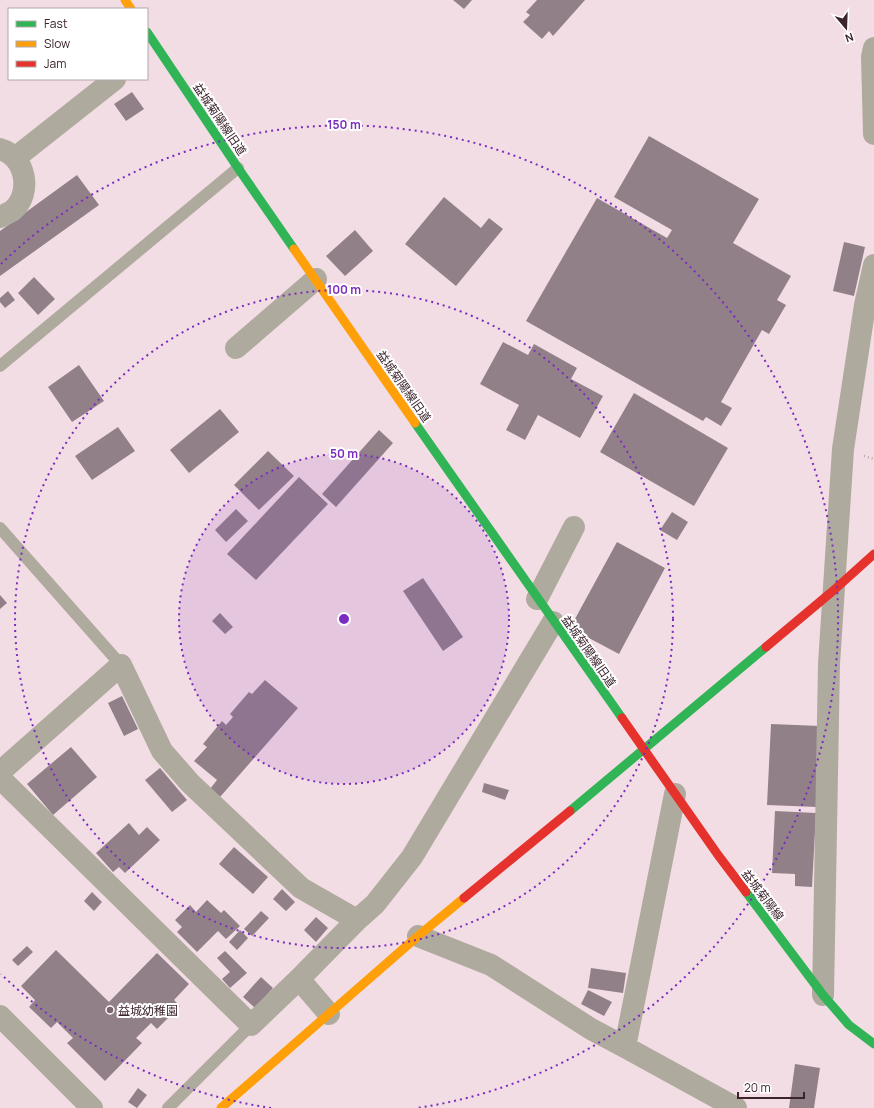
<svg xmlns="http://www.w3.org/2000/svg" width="874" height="1108" font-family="Manrope,'Noto Sans JP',sans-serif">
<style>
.building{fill:#928089}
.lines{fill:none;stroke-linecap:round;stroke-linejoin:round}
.path{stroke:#b2a7a3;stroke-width:2.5;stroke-dasharray:1 3;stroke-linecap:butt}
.lane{stroke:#afaa9e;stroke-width:12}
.street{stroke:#afaa9e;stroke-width:22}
.fast{stroke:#30b455;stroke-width:9}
.slow{stroke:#ff9f0a;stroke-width:9}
.jam{stroke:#e5322d;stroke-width:9}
.ring{fill:none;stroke:#7b2cbf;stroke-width:2;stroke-dasharray:2 4}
.poi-dot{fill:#7c656c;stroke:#fff;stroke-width:1.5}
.labels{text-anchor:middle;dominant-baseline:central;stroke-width:4;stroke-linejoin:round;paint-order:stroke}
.street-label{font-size:12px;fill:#3c242c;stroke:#fff}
.poi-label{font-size:12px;fill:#3c242c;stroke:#fff;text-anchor:start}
.centre{fill:#7b2cbf;stroke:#fff;stroke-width:2}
.ring-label{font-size:12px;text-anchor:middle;font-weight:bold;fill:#7b2cbf;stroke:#fff;stroke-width:4;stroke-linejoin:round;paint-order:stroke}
</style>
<rect width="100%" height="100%" fill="#f3dde4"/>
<path class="building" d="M453,0H472L464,9Z
M537,0H585L553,36L549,31L542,39L523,22L530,15L526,12Z
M132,92L144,109L126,121L114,104Z
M649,136L759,199L733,243L791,276L777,300L786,305L769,334L762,330L721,402L732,408L721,426L706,417L703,421L526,321L597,198L667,238L672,230L614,197Z
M77,175L99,205L0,276V231Z
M444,197L481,228L489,218L503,229L456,286L405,244Z
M355,230L373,251L345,276L326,256Z
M844,242L865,247L854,296L833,291Z
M34,277L55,299L38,315L18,293Z
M8,291L15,300L5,308L0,302V298Z
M503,342L528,355L534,344L577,368L571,379L603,396L580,438L538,415L525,440L506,430L519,405L480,384Z
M79,365L104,401L72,422L48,387Z
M634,393L728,448L694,506L600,452Z
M220,409L239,432L189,473L170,450Z
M118,427L135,451L92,480L75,456Z
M379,430L393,443L336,507L322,494Z
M268,451L294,476L259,510L234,485Z
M299,477L328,504L256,580L227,554Z
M236,509L248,521L226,542L215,530Z
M672,512L688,522L677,540L660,530Z
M617,542L665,568L619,654L570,628Z
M423,578L463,637L443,651L403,591Z
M0,595L7,603L0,609Z
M220,613L233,627L225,634L212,621Z
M265,680L298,708L220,797L210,789L217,780L194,761L207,747L203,744L222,721L226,725L233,717L230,714L249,692L252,694Z
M122,696L138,729L124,736L108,703Z
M771,724L820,726L817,807L767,805Z
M71,747L97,777L53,815L27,784Z
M160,768L187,800L172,812L145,780Z
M484,783L509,790L505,800L482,792Z
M775,811L816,813L812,887L795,886V874L772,873Z
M129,823L139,835L147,827L160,840L125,873L119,867L113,872L96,853Z
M234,847L268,877L253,894L219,864Z
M282,889L295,902L286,911L273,899Z
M92,892L102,902L94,911L84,901Z
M207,900L221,913L224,910L240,926L226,939L218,931L197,952L177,932L182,927L175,920L190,905L196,912Z
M261,911L269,918L252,936L244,929Z
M316,917L328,928L316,942L304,930Z
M240,930L248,938L237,950L229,942Z
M27,946L33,952L18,966L12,960Z
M56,950L109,1002L157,953L189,984L174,1000L180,1006L157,1029L151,1023L136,1038L142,1043L105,1081L67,1043L73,1038L57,1022L51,1028L29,1007L35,1000L21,986Z
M225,951L247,973L230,988L222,979L230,972L217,958Z
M591,968L626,973L623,993L588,988Z
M261,977L273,988L255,1008L243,997Z
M588,990L612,1002L604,1016L581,1004Z
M795,1064L820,1068L814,1108H789Z
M138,1088L147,1095L137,1108L128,1102Z"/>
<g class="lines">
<path class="path" d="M864,456L874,459"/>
<path class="lane" d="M0,366L238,168
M0,528L121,665
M168,1108L251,1025"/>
<path class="street" d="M874,48L872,57L874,134
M0,149C26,156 33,194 12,211C8,213 4,215 0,217
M15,158L115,79
M236,348L316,279
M537,599L574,527
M0,772L121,665L162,751L190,783L301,888L357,920
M0,778L251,1025L299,979L357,920L375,904L412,857L553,622
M418,936L491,965L591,1029L625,1047L736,1108
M299,979L329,1014
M823,995L829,664L843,449L865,305L874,265
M0,1016L92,1108
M625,1047L675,794"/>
<path class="fast" d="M147,32L238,168L294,249
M415,423L622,718
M570,811L766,647
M746,892L823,995L849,1025L874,1044"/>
<path class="slow" d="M125,0L131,9
M294,249L415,423
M221,1108L418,936L464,898"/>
<path class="jam" d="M766,647L834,590L874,554
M622,718L718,855L746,892
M464,898L570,811"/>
</g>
<circle cx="344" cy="619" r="165" fill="#7b2cbf" fill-opacity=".12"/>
<g class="ring">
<circle cx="344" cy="619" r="165"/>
<circle cx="344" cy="619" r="329"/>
<path d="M271 1108A494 494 0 0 1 1 974M1 264A494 494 0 1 1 417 1108"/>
</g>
<circle class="poi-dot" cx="110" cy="1010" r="4"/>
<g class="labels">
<g class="street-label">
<text transform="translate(220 119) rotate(56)">益城菊陽線旧道</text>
<text transform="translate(404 386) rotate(55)">益城菊陽線旧道</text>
<text transform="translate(589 651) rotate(55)">益城菊陽線旧道</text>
<text transform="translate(763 895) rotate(53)">益城菊陽線</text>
</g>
<g class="poi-label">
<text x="118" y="1010">益城幼稚園</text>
</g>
</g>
<circle cx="344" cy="619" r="6" class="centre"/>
<g class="ring-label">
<text x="344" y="129">150 m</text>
<text x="344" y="294">100 m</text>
<text x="344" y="458">50 m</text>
</g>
<rect x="8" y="8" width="140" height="72" fill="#ffffff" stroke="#b1a7ab"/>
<rect x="16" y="21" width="20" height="6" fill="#30b455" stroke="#b1a7ab"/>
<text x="44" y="28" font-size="12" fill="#3c242c">Fast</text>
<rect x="16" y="41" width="20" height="6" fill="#ff9f0a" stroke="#b1a7ab"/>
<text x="44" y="48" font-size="12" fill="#3c242c">Slow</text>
<rect x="16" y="61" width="20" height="6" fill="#e5322d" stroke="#b1a7ab"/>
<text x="44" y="68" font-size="12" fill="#3c242c">Jam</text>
<g transform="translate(846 28) rotate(161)" stroke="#ffffff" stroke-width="3" paint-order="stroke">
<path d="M0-3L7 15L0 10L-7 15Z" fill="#3c242c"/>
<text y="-6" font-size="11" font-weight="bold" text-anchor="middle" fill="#3c242c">N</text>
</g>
<path d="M738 1092v6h66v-6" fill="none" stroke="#3c242c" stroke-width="2"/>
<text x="744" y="1092" font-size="12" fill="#3c242c" stroke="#ffffff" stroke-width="3" paint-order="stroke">20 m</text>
</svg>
